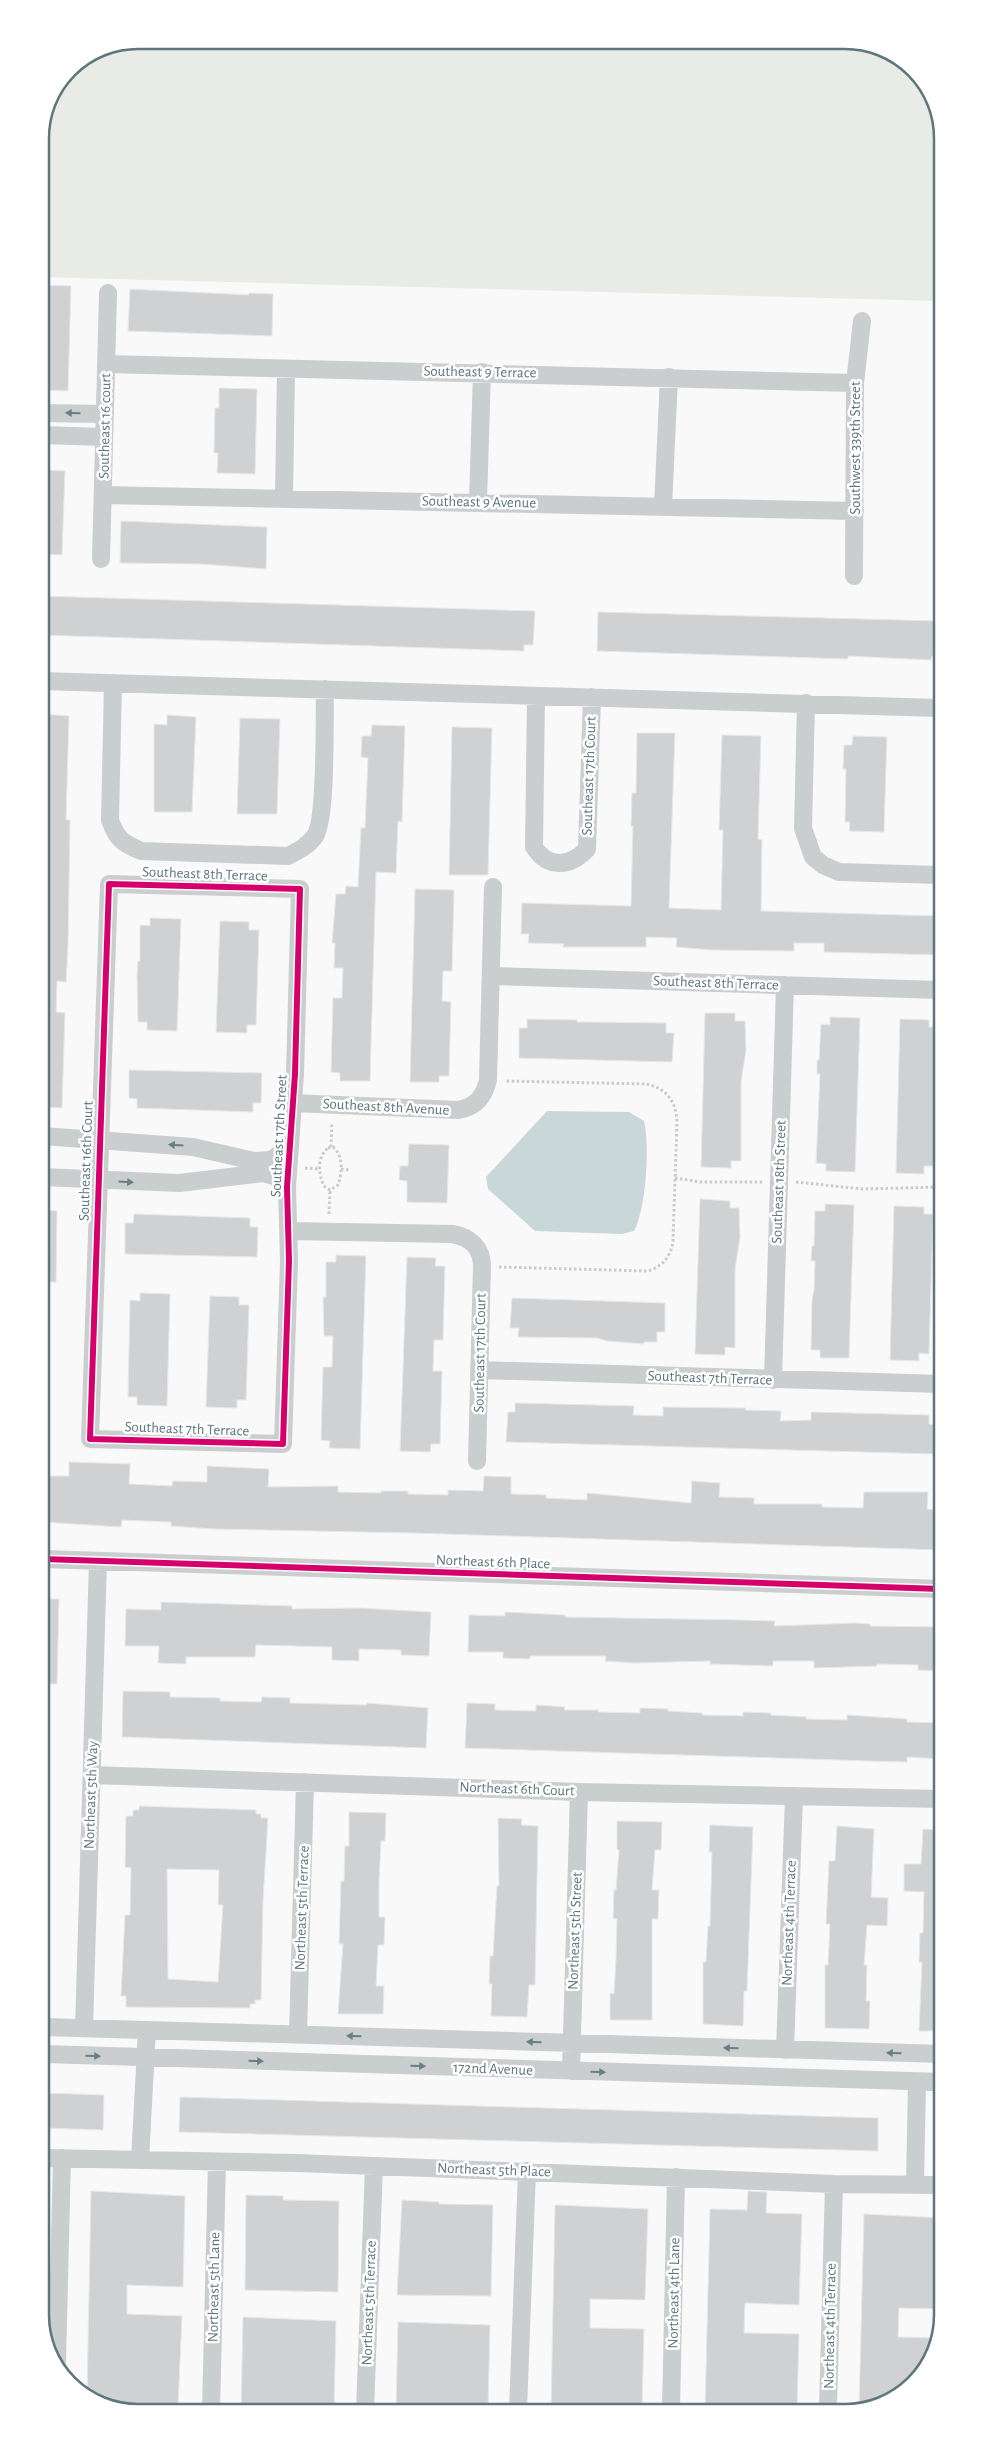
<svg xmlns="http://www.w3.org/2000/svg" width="983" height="2453" font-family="'Alegreya Sans',sans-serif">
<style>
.green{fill:#e8ebe6}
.water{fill:#cad7d8}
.building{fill:#cfd1d2;stroke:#e8e8e8;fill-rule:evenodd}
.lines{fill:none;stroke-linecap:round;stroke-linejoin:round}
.path{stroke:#c9cbcc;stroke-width:3;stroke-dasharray:2.5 2.5;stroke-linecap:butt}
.minor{stroke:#cbcece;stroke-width:18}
.cycleway-casing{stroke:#fff;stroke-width:9}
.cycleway{stroke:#d6006c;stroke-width:6}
.oneway{fill:#697f86}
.labels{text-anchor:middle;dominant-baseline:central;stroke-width:5;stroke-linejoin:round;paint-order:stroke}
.street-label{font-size:15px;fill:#5e767e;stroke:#fff}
.rim{fill:none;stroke:#5e767e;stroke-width:2.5}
</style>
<rect width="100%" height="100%" fill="#f9f9f9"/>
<path class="green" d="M137,40H852L905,60L938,106V301L41,277L40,131L48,100L69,68L100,47Z"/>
<path class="water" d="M547,1111L629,1112L644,1121C650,1147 646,1208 634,1231L622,1234L535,1231L488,1189L486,1177Z"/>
<path class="building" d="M41,285L71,286L68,391L41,390Z
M130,289L249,295V293L273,294L272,336L128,331Z
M219,388L257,389L255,474L217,473L218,453H214L215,408H219Z
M41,470L65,471L62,555L41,554Z
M121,521L267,527L266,569L201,564L120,563Z
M41,596L535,611L533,645H524V651L41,635Z
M598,612L939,621V656H932L931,660L848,656V659L597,651Z
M41,714L69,716L66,820H70L68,946L66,982L57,981L56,1012L65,1013L62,1108L42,1107Z
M167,715L196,717L192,812H154V724L167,725Z
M240,718L280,719L277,814H237Z
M372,725L405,726L402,822L398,821L396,873L376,872L370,1081H340V1073L331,1072L333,998H342L343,968H334L335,943H332L336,894H345L346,886L358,887L361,828H365L368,758L361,757L362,736H371Z
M452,727L492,728L488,875H449Z
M637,733H675L669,908L721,910L723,830H719L722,735L761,736L758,839L762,840L761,911L940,916V955L824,952V943H794V951L712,950L676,947L677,938L646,937V947H563L564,944L528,943L529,934H521L522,903L631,906L633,826H631L632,793H636Z
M853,736L887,737L884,832L849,831L850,822H845L846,769H843L844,745H852Z
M415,889L454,890L452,971H443L442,1001L451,1002L449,1076H439V1082H410Z
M150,918L181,919L177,1031L147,1030V1022H138L137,976L138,961H140V925L150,926Z
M220,921L249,922V930H259L256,1025H247V1033L216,1032Z
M705,1013H735V1021H745L746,1050L741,1082V1161H731V1168L701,1167Z
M830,1017L860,1018L855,1172L826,1171V1164L816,1163L820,1074H817V1060H819L821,1024L830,1025Z
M527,1019L577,1020V1022H587L666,1023V1033H674L672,1062L519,1058V1028H527Z
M900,1019L929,1020V1027H939L940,1056L935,1088L934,1166H924V1174L896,1173Z
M129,1070L262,1073L261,1103H253V1112L137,1108V1099L129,1098Z
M409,1144L449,1145L447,1203L407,1202V1181L399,1180L400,1166H408Z
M700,1199L730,1201V1208H739L740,1237L735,1269V1348L725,1347V1355L695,1354Z
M825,1204L854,1205L849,1358H820V1350H811L812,1300L814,1290L815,1261H811L812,1246H814L815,1211H825Z
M894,1206L924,1207V1214H933L929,1354L919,1353V1361L890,1360Z
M43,1210L57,1211L56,1282H43Z
M134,1214L250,1218V1227H258L257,1257L125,1254V1223H133Z
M336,1255L366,1256L360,1449L329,1448L330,1441L321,1440L323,1367H332L333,1336H324L323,1297H326V1262H336Z
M407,1257L436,1258L435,1266H445L443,1340H434L433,1371H442L440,1444H431L430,1452L400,1451Z
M140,1293L170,1294L167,1406L137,1405V1397H128L130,1300L140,1301Z
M210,1296L239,1297V1305H249L246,1400H237V1408L206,1407Z
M512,1298L665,1303V1332H657V1342H644V1344L607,1341L597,1338L518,1337L519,1328H510Z
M515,1403L634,1406L633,1415L663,1416V1407L746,1408L745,1410L781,1411L780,1421L811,1420V1412L929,1415V1424L936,1425L935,1454L506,1442L508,1412H515Z
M69,1462L130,1464L129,1484L172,1486L173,1481L207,1482V1466L269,1469L268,1487L338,1486V1492L381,1493V1491H408V1494L448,1495V1490L483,1491L484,1476L511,1477V1494L546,1495V1498L587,1500V1493L691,1503L692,1481L720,1483L719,1497L754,1498V1504H822V1507L863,1508L864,1492H928L927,1509L941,1510V1550L413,1533L214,1529L171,1526V1522L122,1520L121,1527L43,1522V1476H69Z
M43,1599H59L57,1684H44Z
M161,1602L292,1606V1609L359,1608L431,1612L429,1656L401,1655V1650L359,1649V1661L332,1660V1647L256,1645L255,1657H186V1664L158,1663L159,1646H125L126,1609L161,1610Z
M505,1612L565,1615V1617L740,1620L775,1621L774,1626L855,1623L870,1624V1626L941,1627L942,1671L918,1670V1665L877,1664V1666L814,1668V1661H773V1666L710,1664V1661L634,1663L605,1661L606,1656H530V1659L503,1658V1652H468L469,1615L505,1616Z
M123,1691L170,1692V1697L220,1698V1701L261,1702L262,1697L290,1698V1703L367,1705V1703L428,1708L426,1748L122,1737Z
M467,1703L495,1704V1710L536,1711V1705L565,1707L564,1710H598V1712L640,1713V1708L668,1709V1711L702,1713V1715L743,1716V1712L771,1713V1715L806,1717V1719L847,1720V1715L907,1719V1722L942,1723V1759L907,1757V1762L869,1761L465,1748Z
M139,1806L256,1810V1814H261V1818H268L263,1901L261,2000H255V2004H250V2008L126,2007V1996H121L125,1915H130L131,1868L125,1867L126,1816H133V1810H139ZM167,1869L219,1870L218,1905H223L218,1982L168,1979Z
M349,1812L386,1813L385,1841H381L379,1882V1917H385L384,1945H378L376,1986H384L383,2014H338L343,1944H339L341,1881H344L345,1846H349Z
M498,1818L522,1819L521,1825L538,1826L535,1985H529L527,2017L491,2016L492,1984H489L490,1956H493L497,1886H499Z
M617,1821L662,1822L661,1850H655L652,1890H659L658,1919H652V2020H610V1993L614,1994L616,1959L617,1919L613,1918L614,1890H616L619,1850L617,1849Z
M710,1825L753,1827L747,1991H744L743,2026L703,2024V1962H706L708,1926H710L712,1852H709Z
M837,1826L874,1829L871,1897L888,1898L887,1926L867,1925L864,1965H867L866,2001H870L869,2029L825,2028V1965H828L830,1924H826L829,1861H835Z
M923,1829L942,1830V2031H919L922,1962H919L920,1933H923L924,1892L904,1891V1864H921Z
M45,2093L104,2095L103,2130L45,2128Z
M180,2097L878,2118V2151L179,2132Z
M91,2191L185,2196L183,2287L127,2285V2314L182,2316L178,2407L124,2405V2410L87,2396Z
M748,2191L767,2192L766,2213L802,2214L799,2305L745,2303L744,2333L799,2334L797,2408L705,2409L710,2209L747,2210Z
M246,2195L283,2196V2200L339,2201L338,2292L245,2290Z
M402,2200L439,2202V2204L493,2205L491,2296L397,2295Z
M555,2205L648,2209L645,2300L590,2299V2328L644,2329L642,2409L551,2410Z
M864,2214L943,2218V2309L899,2308L898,2337L936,2338L923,2375L877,2408H859Z
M243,2317L336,2321L334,2411H241Z
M398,2322L490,2325L488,2410L396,2411Z"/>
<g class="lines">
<path class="path" d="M331,1147L332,1123
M328,1148L333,1147C344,1156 342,1173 338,1185L330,1190L324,1186C318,1174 317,1157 328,1148Z
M305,1168L319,1169
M341,1169L350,1170
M675,1178L700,1182H763
M796,1182L863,1189L940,1187
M329,1214L330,1190
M499,1267L647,1271C662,1268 672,1255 673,1240L677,1121C676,1101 666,1088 646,1084L505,1081"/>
<path class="minor" d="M106,364L855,383
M41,413L105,414
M41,435L104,437
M103,495L855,511
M284,498L286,369
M478,502L482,372
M663,507L669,377
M101,559L108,293
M854,576L855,383L862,321
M41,681L939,708
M113,683L110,820C117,840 123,843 141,851L288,856C298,851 308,846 315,836C327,819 324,716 325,689
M536,696L534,847C548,869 570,867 587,849L592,697
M806,703L803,828L813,857L823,865L839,872L940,875
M109,884L300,889L295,1074L287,1187L289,1261L283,1444L90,1439Z
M491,976L940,990
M292,1103L458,1110C476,1107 484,1097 488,1080L493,887
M42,1136L193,1147L254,1161L271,1160L289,1148
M42,1177L179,1183L263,1173L274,1176L287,1187
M289,1231L452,1234C470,1237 482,1248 482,1266L477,1461
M480,1370L941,1384
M773,1380L785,985
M43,1559L941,1589
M92,1775L579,1792L942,1799
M44,2027L942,2054
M84,2028L98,1561
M298,2035L305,1782
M785,2050L794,1796
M44,2054L942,2082
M571,2071L579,1792
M45,2158L297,2163L834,2184L943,2185
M140,2160L147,2030
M915,2184L917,2082
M57,2363L62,2158
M828,2408L834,2184
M671,2409L676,2177
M518,2410L527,2171
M365,2411L374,2166
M211,2412L217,2162"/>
<g class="cycleway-casing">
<path id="cycleway" d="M109,884L300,889L295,1074L287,1187L289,1261L283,1444L90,1439Z
M43,1559L941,1589"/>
</g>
<use href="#cycleway" class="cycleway"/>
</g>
<defs><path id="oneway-solid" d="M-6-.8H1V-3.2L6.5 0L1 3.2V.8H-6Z" transform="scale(1.25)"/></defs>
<g class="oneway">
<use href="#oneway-solid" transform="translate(73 413) rotate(-179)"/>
<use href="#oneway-solid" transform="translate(176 1145) rotate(-176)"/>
<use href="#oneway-solid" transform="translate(126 1182) rotate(4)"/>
<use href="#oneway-solid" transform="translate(354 2036) rotate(-178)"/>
<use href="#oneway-solid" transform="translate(534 2042) rotate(-178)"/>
<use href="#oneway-solid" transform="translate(731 2048) rotate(-178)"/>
<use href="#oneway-solid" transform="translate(894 2053) rotate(-178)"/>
<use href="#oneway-solid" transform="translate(93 2056) rotate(2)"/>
<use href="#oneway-solid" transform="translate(256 2061) rotate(2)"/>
<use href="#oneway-solid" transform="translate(418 2066) rotate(2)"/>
<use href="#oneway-solid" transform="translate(598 2072) rotate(2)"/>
</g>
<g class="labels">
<g class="street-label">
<text transform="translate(480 372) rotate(1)">Southeast 9 Terrace</text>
<text transform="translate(105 426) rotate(-89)">Southeast 16 court</text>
<text transform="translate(855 448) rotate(-90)">Southwest 339th Street</text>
<text transform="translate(479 502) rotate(1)">Southeast 9 Avenue</text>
<text transform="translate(589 776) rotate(-88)">Southeast 17th Court</text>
<text transform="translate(205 874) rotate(2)">Southeast 8th Terrace</text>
<text transform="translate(716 983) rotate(2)">Southeast 8th Terrace</text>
<text transform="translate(386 1107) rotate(3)">Southeast 8th Avenue</text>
<text transform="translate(279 1136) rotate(-87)">Southeast 17th Street</text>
<text transform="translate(86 1161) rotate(-88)">Southeast 16th Court</text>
<text transform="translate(779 1182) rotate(-88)">Southeast 18th Street</text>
<text transform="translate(480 1353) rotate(-89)">Southeast 17th Court</text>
<text transform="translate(710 1378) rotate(2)">Southeast 7th Terrace</text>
<text transform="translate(187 1429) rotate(2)">Southeast 7th Terrace</text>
<text transform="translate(493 1562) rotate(2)">Northeast 6th Place</text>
<text transform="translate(517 1789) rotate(2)">Northeast 6th Court</text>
<text transform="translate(91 1795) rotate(-88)">Northeast 5th Way</text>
<text transform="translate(302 1908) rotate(-88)">Northeast 5th Terrace</text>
<text transform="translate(789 1923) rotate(-88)">Northeast 4th Terrace</text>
<text transform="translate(575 1931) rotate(-88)">Northeast 5th Street</text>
<text transform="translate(493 2069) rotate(2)">172nd Avenue</text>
<text transform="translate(494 2170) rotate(2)">Northeast 5th Place</text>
<text transform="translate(214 2287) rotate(-89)">Northeast 5th Lane</text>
<text transform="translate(674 2293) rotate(-89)">Northeast 4th Lane</text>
<text transform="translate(369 2303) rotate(-88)">Northeast 5th Terrace</text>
<text transform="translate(830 2326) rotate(-89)">Northeast 4th Terrace</text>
</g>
</g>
<path d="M0 0H983V2453H0ZM138 49H845A89 89 0 0 1 934 138V2315A89 89 0 0 1 845 2404H138A89 89 0 0 1 49 2315V138A89 89 0 0 1 138 49Z" fill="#fff" fill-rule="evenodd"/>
<path class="rim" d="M138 49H845A89 89 0 0 1 934 138V2315A89 89 0 0 1 845 2404H138A89 89 0 0 1 49 2315V138A89 89 0 0 1 138 49Z"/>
</svg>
